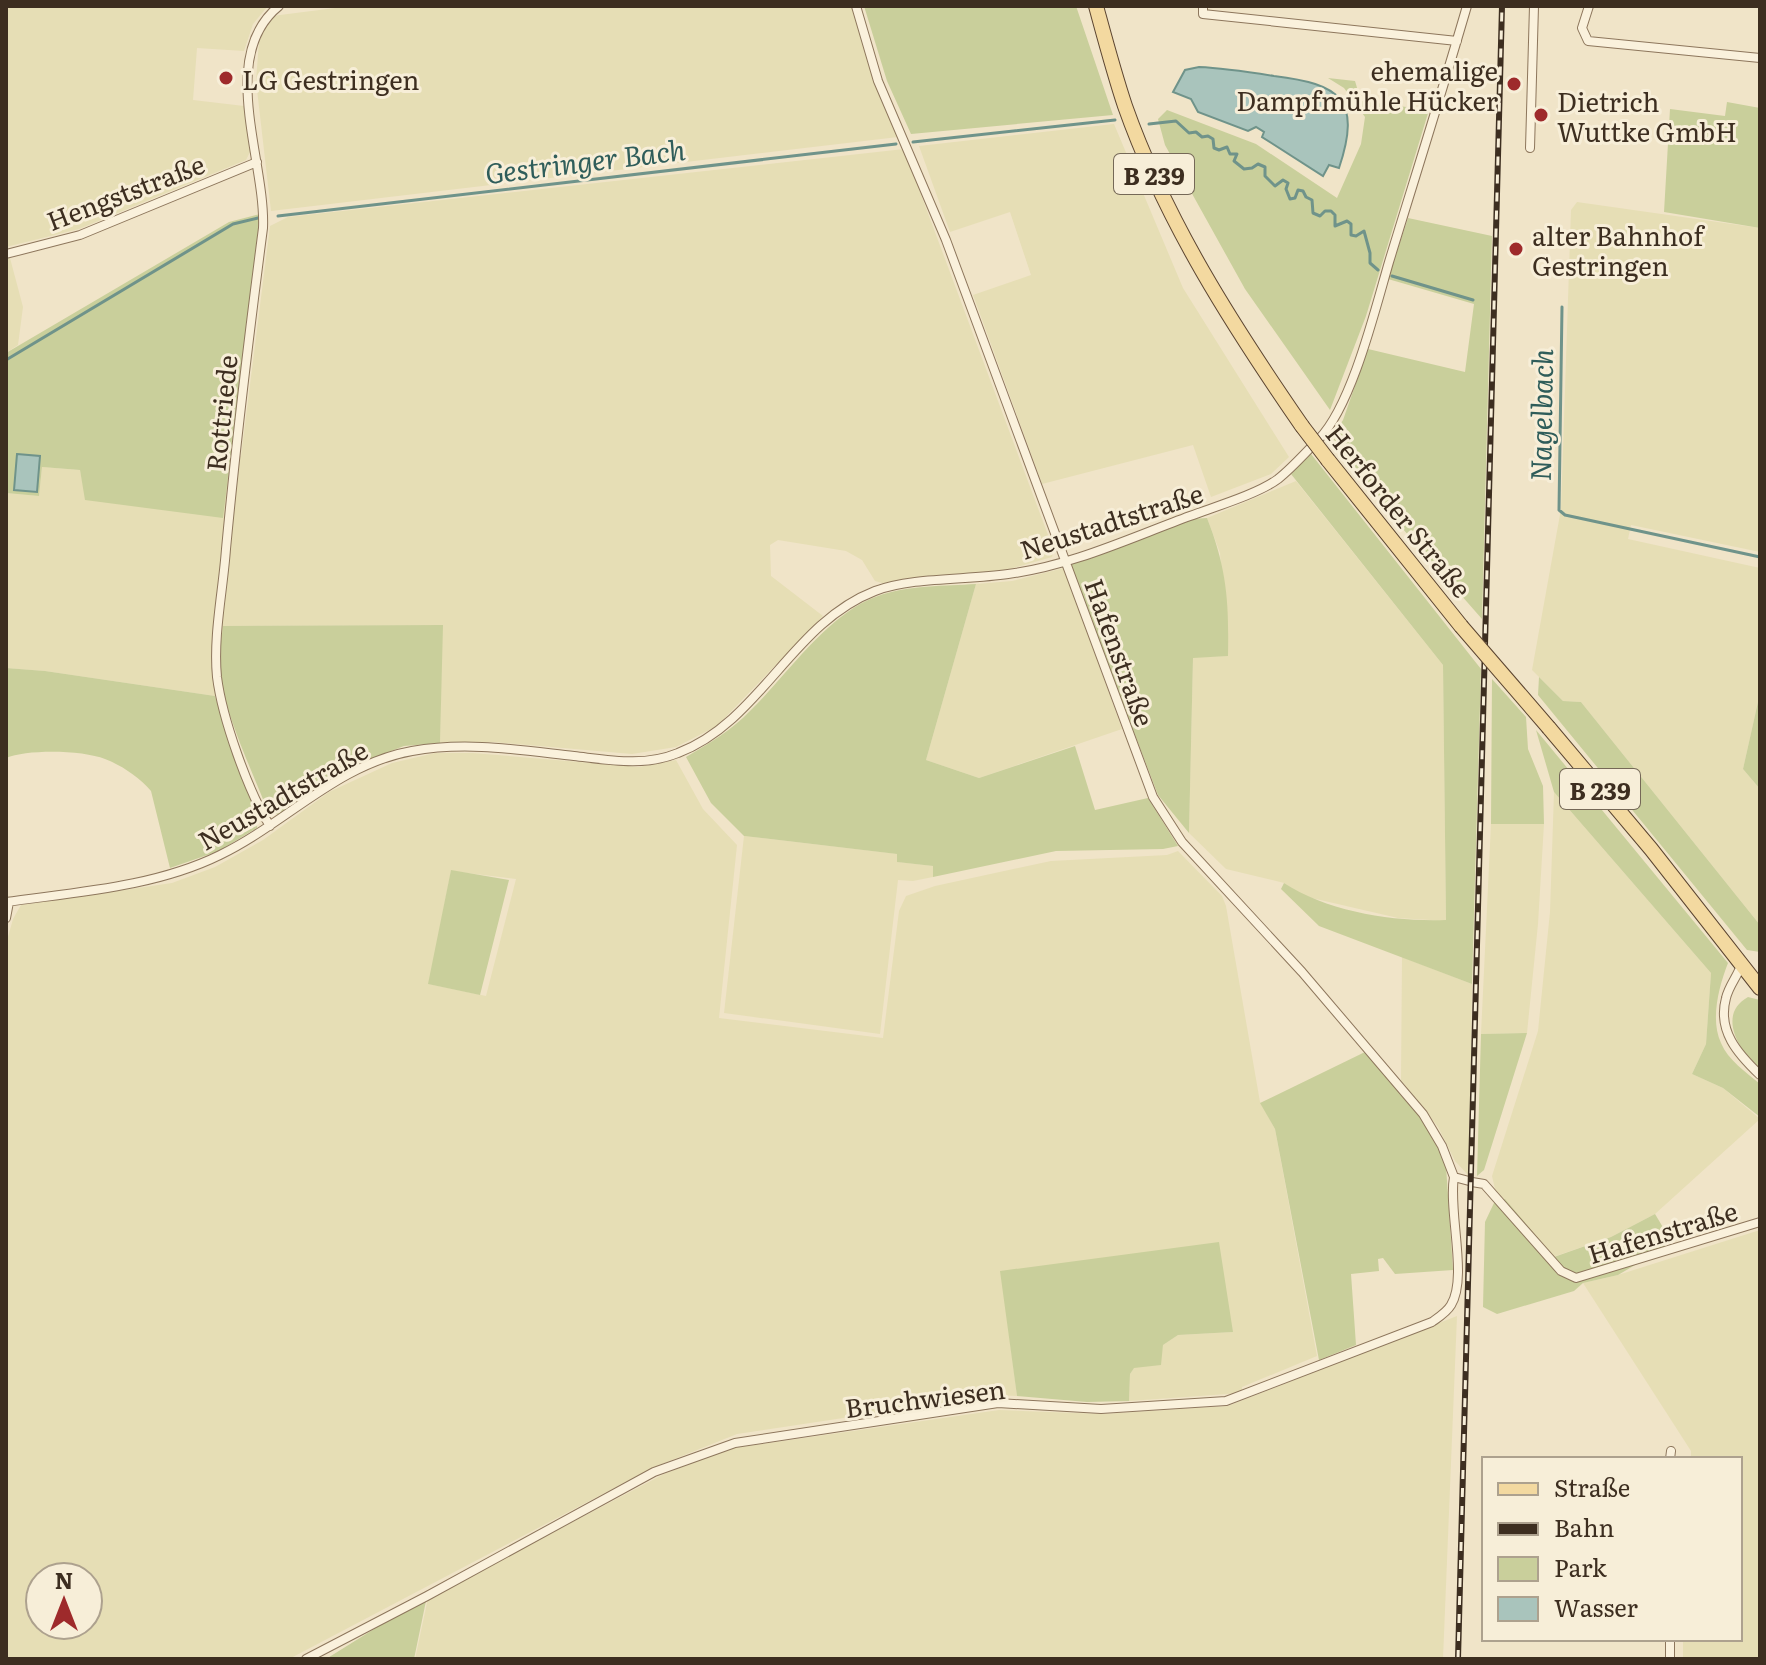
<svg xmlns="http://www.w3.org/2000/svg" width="1766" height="1665" font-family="Literata,serif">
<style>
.farmland{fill:#e6deb5;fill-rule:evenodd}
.green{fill:#c9cf9b}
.water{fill:#a9c4bc;stroke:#6f938a;stroke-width:2}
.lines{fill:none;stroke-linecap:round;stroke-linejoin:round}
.stream{stroke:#6f938a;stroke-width:3}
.street-casing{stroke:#8d765c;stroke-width:10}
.primary-casing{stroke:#5b4430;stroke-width:16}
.street{stroke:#faf1dc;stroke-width:8}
.primary{stroke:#f3d9a0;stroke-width:14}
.rail-casing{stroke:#3d2e20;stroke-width:6}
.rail{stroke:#f7eed8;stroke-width:3;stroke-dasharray:9;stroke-linecap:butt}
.primary-bridge-casing{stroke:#5b4430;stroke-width:16;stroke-linecap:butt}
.primary-bridge{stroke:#f3d9a0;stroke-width:14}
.poi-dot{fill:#9e2a2b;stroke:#f7eed8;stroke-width:3}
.labels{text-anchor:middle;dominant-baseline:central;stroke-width:6;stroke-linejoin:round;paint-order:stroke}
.shield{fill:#f7eed8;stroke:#756857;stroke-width:2}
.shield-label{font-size:24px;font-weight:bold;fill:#3d2e20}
.poi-label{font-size:26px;fill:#3d2e20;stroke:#f7eed8;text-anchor:start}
.street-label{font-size:26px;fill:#3d2e20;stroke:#f7eed8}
.water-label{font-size:28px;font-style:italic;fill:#2f5d5a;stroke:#f7eed8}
</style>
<rect width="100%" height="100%" fill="#f0e4c8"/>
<path class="farmland" d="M6,6H268L253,24L244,51L197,48L193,100L244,106L251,150L246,160L79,229L6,247Z
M351,6H852L898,137L271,211L256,81L259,41L272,16Z
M1114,124L1183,288L1289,457L1271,474L1211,497L1193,445L1042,484L973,295L1031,275L1010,212L950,232L919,146Z
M904,149L1054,551L1052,557L1006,570L885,584L875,581L862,560L846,551L778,540L770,545L771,576L823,616L717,726L676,747L632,754L494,742L440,743L442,625L224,626L215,696L45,671L6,668V493L39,496L42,467L80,470L86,500L232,455L241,456L270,226L288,217Z
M1577,202L1760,228V552L1631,525L1628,539L1760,568V693L1743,769L1760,789V925L1581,702L1563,701L1532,670L1561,509L1571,210Z
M10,258L23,307L18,345L6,353V259Z
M1296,481L1443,665L1446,921L1398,918L1303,896L1284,883L1226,869L1189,833L1193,657L1227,656L1220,553L1207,518Z
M1064,568L1122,729L979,778L926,760L976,584L1012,581Z
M435,753H473L639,767L676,760L703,809L737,845L719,1018L883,1038L899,911L906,896L935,886L1051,861L1167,855L1178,851L1222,896L1226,906L1260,1102L1275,1129L1317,1356L1242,1387V1393L1129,1401L1130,1374L1134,1367L1161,1355L1163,1345L1178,1335L1233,1332L1001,1271L1017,1396L996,1395L737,1434L652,1468L289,1659H6V944L13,919L21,905L172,883L215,867L263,840L329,792L392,763ZM451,871L516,879L486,996L429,984ZM40,1577H88V1625H40Z
M1554,792L1711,973L1706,1044L1692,1074L1723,1088L1760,1119L1655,1214L1611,1237L1553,1257L1495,1189L1492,1176L1538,1031L1550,912Z
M1491,824H1544L1538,924L1527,1033L1481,1034Z
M744,836L898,854V862L933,866V877L913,881L898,880L880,1034L724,1013Z
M1402,957L1472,984L1469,1176L1455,1161L1438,1127L1401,1080Z
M1760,1230V1659H1683V1639H1740V1459H1691V1451L1583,1283L1618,1275Z
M1457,1316L1443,1659H415L428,1598L664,1474L728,1449L999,1410L1104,1414L1228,1406Z"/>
<path class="green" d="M864,6H1076L1113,115L911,134L887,81Z
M1328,78L1355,81L1361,101L1429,110L1366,316L1330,410L1245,289L1165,145L1158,119L1167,110L1256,144L1337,198L1361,144L1365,117L1344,88Z
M1727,102L1760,108V228L1664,212L1670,109L1725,116Z
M260,214L223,518L85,500L80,470L42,467L39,496L6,493V353L229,222Z
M1408,218L1492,236L1482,619L1395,520L1332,437L1343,420L1368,349L1465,372L1474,304L1388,279Z
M1311,454L1481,669L1472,984L1319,926L1281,889L1284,883C1328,912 1394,922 1446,920L1443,665L1291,474Z
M1207,518C1227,569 1229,602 1228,656L1193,658L1189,833L1158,795L1069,563L1191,519Z
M976,584L926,760L979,778L1075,746L1095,810L1148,798L1178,846L1163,849L1056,851L933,877V866L897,862V854L744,836L711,803L686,757C710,743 732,730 751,710C788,674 828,613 878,596C908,585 945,586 976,584Z
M443,625L440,743L404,746L342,770L279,815L267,809C252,771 220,703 219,664C219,652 222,638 223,626Z
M6,668L45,671L215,696L234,756L258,812L257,828L219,851L170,868L151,791C139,777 121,765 105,759C83,750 27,749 6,758Z
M1539,677L1563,701L1581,702L1760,925V952L1747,950L1538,695Z
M1492,679L1526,717L1528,749L1543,786L1544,824H1491Z
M1760,693V789L1743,769Z
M1536,730L1728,963C1719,986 1710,1020 1721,1043C1728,1060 1746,1072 1760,1084V1117L1723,1088L1692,1074L1706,1044L1711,973L1554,792Z
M451,870L509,880L480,995L428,984Z
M1748,997L1760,1000V1070C1740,1052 1716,1015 1748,997Z
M1527,1033L1484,1170L1477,1176L1481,1034Z
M1365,1052L1422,1119L1440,1148L1446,1166L1453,1270L1395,1274L1383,1258L1378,1259L1379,1271L1351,1274L1356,1345L1319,1360L1275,1129L1260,1103Z
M1505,1199L1554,1257L1611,1237L1655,1214L1667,1234L1664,1248L1618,1275L1583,1283L1574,1291L1497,1314L1483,1307L1485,1222L1494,1203Z
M1219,1242L1233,1332L1178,1335L1163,1345L1161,1365L1134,1368L1130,1374L1129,1401L1087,1402L1017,1396L1000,1271Z
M427,1596L414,1659H326Z"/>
<path class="water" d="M1199,67C1224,68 1249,72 1274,76C1340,84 1362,99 1339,168L1329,165L1323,176L1262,137L1264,132L1256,127L1248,131L1198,112L1191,99L1173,92L1185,70Z
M17,454L40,456L37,492L14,490Z"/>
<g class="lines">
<path class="stream" d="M1149,124L1176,121L1189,133L1196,132L1202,137L1208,136L1213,139L1214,148L1219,150L1227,147L1230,154H1237L1234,161L1244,169L1252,168L1258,164L1265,167V176L1275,186L1283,180L1288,183L1286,189L1290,199L1295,198L1298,190L1303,191L1306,197L1312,200L1313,213L1320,216L1325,211H1331L1335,215V226L1347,221L1351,224V235L1356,236L1364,231L1370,253V263L1378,270
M913,142L1115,120
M278,216L896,144
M1392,276L1473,300
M1562,307L1559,510L1565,515L1760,557
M6,360L233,224L258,218"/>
<g class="street-casing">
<path id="street" d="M856,6L878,81L946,240L1153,797L1182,842L1302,972L1423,1114L1442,1146L1454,1177L1469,1181
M1203,6V14L1457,41
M1589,6L1582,28L1588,41L1760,58
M1530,148L1534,6
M6,254L80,235L257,162
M270,826C248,792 222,717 217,677C213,636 223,591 226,549C236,442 249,335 263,228C266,161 217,56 279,6
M6,902C77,892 155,887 220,855C286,823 338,764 412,751C466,741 520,750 574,756C609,760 644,767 678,753C761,721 792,623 875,591C911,577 968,580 1008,574C1071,566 1130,538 1190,516C1214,507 1258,494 1278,479C1292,468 1306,452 1319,439C1352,405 1375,310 1389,262C1415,177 1442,92 1467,6
M6,918L9,902
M1742,963C1738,976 1729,985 1726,998C1717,1031 1738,1054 1760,1075
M1472,1182L1484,1184L1561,1271L1576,1278L1760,1222
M1670,1459L1671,1451
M306,1659L427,1596L654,1472L735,1443L998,1403L1101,1409L1226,1401L1432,1322C1439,1317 1447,1312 1451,1305C1468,1278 1448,1211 1454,1177
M1670,1659V1639"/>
</g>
<g class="primary-casing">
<path id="primary" d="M1096,6C1105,39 1114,73 1125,106C1166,222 1233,326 1302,426
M1328,460L1461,626
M1549,728L1651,849L1760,988"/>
</g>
<use href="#street" class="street"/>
<use href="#primary" class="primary"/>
<g class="rail-casing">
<path id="rail" d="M1458,1659L1502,6"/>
</g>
<use href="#rail" class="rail"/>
<g class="primary-bridge-casing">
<path id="primary-bridge" d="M1302,426L1328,460
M1461,626L1549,728"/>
</g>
<use href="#primary-bridge" class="primary-bridge"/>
</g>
<g class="poi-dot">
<circle cx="226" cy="78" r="8"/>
<circle cx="1514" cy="84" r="8"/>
<circle cx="1541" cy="115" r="8"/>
<circle cx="1516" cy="249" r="8"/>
</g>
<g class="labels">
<g class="shield">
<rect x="1114" y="154" width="80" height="40" rx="6"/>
<rect x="1560" y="769" width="80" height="40" rx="6"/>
</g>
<g class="shield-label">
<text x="1154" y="174">B 239</text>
<text x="1600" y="789">B 239</text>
</g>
<g class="poi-label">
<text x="1498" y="69" text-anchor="end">ehemalige<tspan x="1498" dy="30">Dampfmühle Hücker</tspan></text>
<text x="242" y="78">LG Gestringen</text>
<text x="1557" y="100">Dietrich<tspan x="1557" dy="30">Wuttke GmbH</tspan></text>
<text x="1532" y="234">alter Bahnhof<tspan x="1532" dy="30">Gestringen</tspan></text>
</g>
<g class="street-label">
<text transform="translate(125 191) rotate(-21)">Hengststraße</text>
<text transform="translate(220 413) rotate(-84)">Rottriede</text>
<text transform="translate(1400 510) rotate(51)">Herforder Straße</text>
<text transform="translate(1111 520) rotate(-18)">Neustadtstraße</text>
<text transform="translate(1121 652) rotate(70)">Hafenstraße</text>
<text transform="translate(282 794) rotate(-30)">Neustadtstraße</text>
<text transform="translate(1662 1231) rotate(-17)">Hafenstraße</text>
<text transform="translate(925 1397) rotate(-7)">Bruchwiesen</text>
</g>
<g class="water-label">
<text transform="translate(585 160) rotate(-7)">Gestringer Bach</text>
<text transform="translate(1540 415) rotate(-89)">Nagelbach</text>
</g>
</g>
<rect width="1766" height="1665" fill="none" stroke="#3d2e20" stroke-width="16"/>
<rect x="1482" y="1457" width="260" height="184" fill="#f7eed8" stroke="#ada18e" stroke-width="2"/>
<rect x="1498" y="1483" width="40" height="12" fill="#f3d9a0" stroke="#ada18e" stroke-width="2"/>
<text x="1554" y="1497" font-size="24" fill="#3d2e20">Straße</text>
<rect x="1498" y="1523" width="40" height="12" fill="#3d2e20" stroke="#ada18e" stroke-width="2"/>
<text x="1554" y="1537" font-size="24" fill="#3d2e20">Bahn</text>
<rect x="1498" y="1557" width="40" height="24" fill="#c9cf9b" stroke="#ada18e" stroke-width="2"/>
<text x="1554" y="1577" font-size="24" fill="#3d2e20">Park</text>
<rect x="1498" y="1597" width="40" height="24" fill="#a9c4bc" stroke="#ada18e" stroke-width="2"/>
<text x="1554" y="1617" font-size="24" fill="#3d2e20">Wasser</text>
<g transform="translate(64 1601)"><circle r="38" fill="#f7eed8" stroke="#ada18e" stroke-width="2"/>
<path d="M0-6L14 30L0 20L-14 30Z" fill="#9e2a2b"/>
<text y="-12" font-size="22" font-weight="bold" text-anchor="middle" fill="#3d2e20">N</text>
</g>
</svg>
